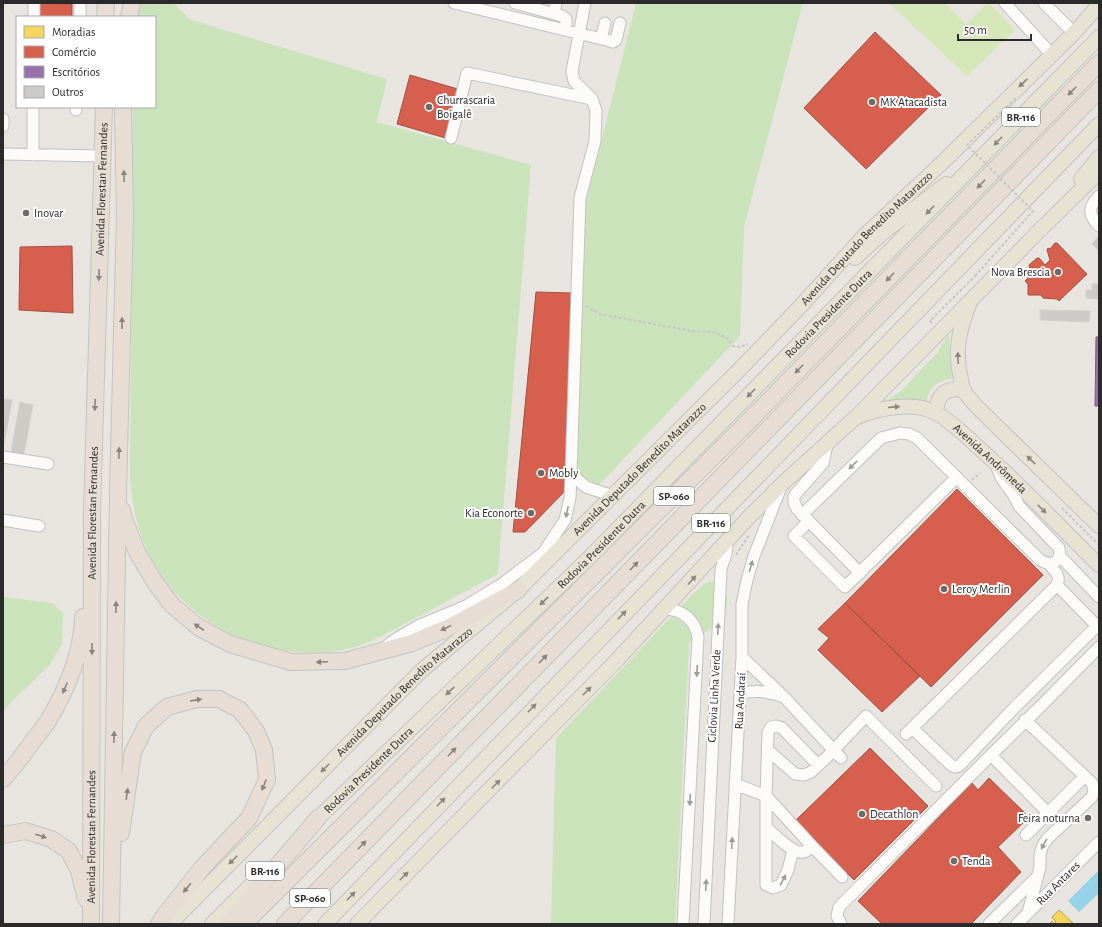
<svg xmlns="http://www.w3.org/2000/svg" width="1102" height="927" font-family="'Alegreya Sans',sans-serif">
<style>
.green{fill:#cae3ba}
.pitch{fill:#d5e7b8}
.water{fill:#96d2e8}
.homes{fill:#f6d55c;stroke:#b9a24d}
.shops{fill:#d6604d;stroke:#a25042}
.offices{fill:#9970ab;stroke:#785b84}
.building{fill:#cdcbc7;stroke:#d3d1cc}
.lines{fill:none;stroke-linecap:round;stroke-linejoin:round}
.minor-casing{stroke:#c2c1c1;stroke-width:13}
.major-casing{stroke:#c4c3c1;stroke-width:16}
.highway-casing{stroke:#c4c3c1;stroke-width:18}
.path{stroke:#c8c7c7;stroke-width:2;stroke-dasharray:3 2;stroke-linecap:butt}
.minor{stroke:#fcfbfa;stroke-width:11}
.major{stroke:#e6e2d4;stroke-width:14}
.highway{stroke:#e8ddd4;stroke-width:16}
.path-bridge{stroke:#c8c7c7;stroke-width:2;stroke-dasharray:3 2;stroke-linecap:butt}
.oneway{fill:#88867f}
.oneway2{fill:#89847f}
.oneway3{fill:#9e9d9c}
.poi-dot{fill:#6c6b6a;stroke:#fff;stroke-width:1.5}
.labels{text-anchor:middle;dominant-baseline:central;stroke-width:4;stroke-linejoin:round;paint-order:stroke}
.shield{fill:#fff;stroke:#6a6a6a;stroke-width:1}
.shield-label{font-size:11px;font-weight:bold;fill:#2a2a2a}
.poi-label{font-size:12px;fill:#2a2a2a;stroke:#fff;text-anchor:start}
.street-label{font-size:12px;fill:#2a2a2a;stroke:#fff}
</style>
<rect width="100%" height="100%" fill="#e8e5e0"/>
<path class="green" d="M140,3H173L191,20L387,79L377,122L531,165L498,574C469,590 439,605 410,621C392,630 375,641 355,647C274,668 187,629 149,554C137,530 132,504 130,478L133,107H155V17H138Z
M636,3H803L744,227L740,336L598,486L579,475L577,461L586,202Z
M949,334L951,362L955,378C938,381 931,384 926,402C910,399 896,401 881,403L900,392L937,353Z
M712,581C732,591 728,602 724,621L689,642L675,924H551L556,738L692,595L705,583Z
M3,597L52,603L63,613L62,644L49,666L10,703L3,712Z"/>
<path class="pitch" d="M891,3H945L966,24L987,3H989L1015,30L967,76L890,4Z"/>
<path class="water" d="M1097,872L1099,873V893L1079,912L1068,901Z"/>
<path class="homes" d="M1059,910L1074,924H1049L1052,921L1054,924L1056,922L1052,917Z"/>
<path class="shops" d="M39,3L72,4V17H39Z
M875,32L941,95L866,169L804,108Z
M410,75L461,90L449,139L397,124Z
M1055,243H1057L1087,274L1059,301L1057,299L1043,298L1041,295H1028V284L1025,281L1028,278V276L1033,273L1030,270L1029,265L1037,258H1039L1045,265L1050,260L1047,250L1048,248L1050,249Z
M72,246L73,313L19,310L20,247Z
M536,292L572,293L566,490L525,532H513Z
M957,489L1043,575L931,687L845,603Z
M845,603L920,676L882,712L818,650L829,638L818,629Z
M870,748L928,806L854,880L795,821Z
M989,778L1029,817L998,847L1021,872L971,924H882L858,901L972,783L978,790Z"/>
<path class="offices" d="M1096,337H1099V406H1095Z"/>
<path class="building" d="M1099,236V251L1092,244Z
M1092,284H1099V299L1086,298V290H1092Z
M1040,310L1090,311L1089,322L1040,320Z
M3,399L12,400L3,449Z
M20,402L33,405L23,459L10,457Z"/>
<g class="lines">
<g class="minor-casing">
<path id="minor" d="M80,3V17
M454,3L610,41L613,42L616,40L620,23
M515,3L562,16L566,19V30
M1005,3L1052,55
M1044,3L1074,33
M554,13L556,3
M34,17V3
M601,39L605,23
M76,110V107
M3,119V126
M451,138L467,73L592,99
M3,154L102,156
M33,155V107
M1099,196C1088,207 1088,215 1099,226
M828,441L823,463L794,496V502L797,509L860,573
M3,457L48,464
M571,474L586,487L613,496
M802,515L881,438L900,433L909,434L917,438L1040,560C1049,565 1055,565 1060,556L1059,548L1019,506L1013,494L1008,488L1001,477L996,465
M3,520L39,526
M809,521L794,536L845,587L957,477
M1060,556L1099,597
M1057,585L1097,626
M666,609C683,610 695,620 698,637L683,924
M384,648L399,637L420,625L466,606L502,584L543,553L565,520L570,498L571,474L580,198L595,141L596,111L592,99L574,81L572,71L585,3
M742,657L784,697L841,758
M740,694C755,689 767,692 781,696
M1025,720L1092,783L1094,790L1092,797L1047,839L1042,847L1040,855V867L1028,913
M912,728L951,765L955,767L959,766L1014,708L1099,624
M906,734L1057,585C1061,576 1055,571 1049,564
M768,750L795,774L804,775L811,772L828,756L866,716L936,786
M735,784L766,796L812,846L842,877
M1048,813L991,755L1044,703L1099,647
M766,827C774,834 793,855 804,852C807,851 809,848 812,846
M1026,835L1085,776
M793,850L788,870L781,885L773,888L766,885V796L768,732L771,727L776,726L782,728L818,765
M704,924L721,570C723,558 729,555 726,542
M728,924L742,657V604L747,580L754,556L781,487
M841,924L837,916L839,907L991,755
M989,924L1038,876
M1017,924L1099,842"/>
</g>
<g class="major-casing">
<g id="major">
<path d="M1081,179L1099,157"/>
<path d="M855,258L880,235L946,184"/>
<path d="M969,305C959,330 954,352 961,379C962,383 962,388 964,391C967,396 972,401 976,406L1099,526"/>
<path d="M936,413C937,394 946,387 964,390"/>
<path id="s1" d="M859,416C881,408 914,401 936,413C951,421 966,436 979,448C1021,485 1059,526 1099,565"/>
<path id="s2" d="M310,826L592,555L1099,37"/>
<path id="s3" d="M170,924L421,671L518,590L555,553L740,369L796,311L865,235L945,160L1074,33L1099,5"/>
<path d="M212,924L262,874"/>
<path d="M325,924L1099,124"/>
<path d="M357,924L617,660L749,517L782,484L857,416L1038,232L1099,172"/>
</g>
</g>
<g class="highway-casing">
<g id="highway">
<path d="M105,17L106,3"/>
<path d="M129,17L132,3"/>
<path d="M122,510L124,519L137,552L154,581L172,605L198,627L230,644L291,662L345,661L412,643L446,629L518,590"/>
<path d="M3,779C12,769 20,759 28,748C34,739 42,730 48,721C66,691 82,653 83,617"/>
<path d="M121,833L133,752L146,726L167,707L197,699H219L240,710L256,731L264,750L267,780L249,818L202,868L164,916L159,924"/>
<path d="M3,835L26,831L51,839L69,851L79,871L86,899"/>
<path id="s4" d="M91,924L92,512L104,107"/>
<path d="M111,924L118,492L125,215L123,107"/>
<path d="M228,924L318,818"/>
<path d="M244,924L745,425L1099,63"/>
<path d="M285,924L1099,90"/>
</g>
</g>
<path class="path" d="M586,306L600,314L692,331L714,332L727,338L733,346L739,347L748,344
M932,323L930,321L975,276
M972,480L980,473
M1062,508L1099,545
M736,555L749,535"/>
<use href="#minor" class="minor"/>
<use href="#major" class="major"/>
<use href="#highway" class="highway"/>
<path class="path-bridge" d="M975,276L1033,211L967,145L1016,98"/>
</g>
<defs><path id="oneway-solid" d="M-6-.8H1V-3.2L6.5 0L1 3.2V.8H-6Z"/></defs>
<g class="oneway">
<use href="#oneway-solid" transform="translate(1023 83) rotate(136)"/>
<use href="#oneway-solid" transform="translate(998 141) rotate(134)"/>
<use href="#oneway-solid" transform="translate(930 210) rotate(134)"/>
<use href="#oneway-solid" transform="translate(958 358) rotate(-93)"/>
<use href="#oneway-solid" transform="translate(751 393) rotate(134)"/>
<use href="#oneway-solid" transform="translate(894 407) rotate(-5)"/>
<use href="#oneway-solid" transform="translate(1031 460) rotate(-136)"/>
<use href="#oneway-solid" transform="translate(1042 509) rotate(45)"/>
<use href="#oneway-solid" transform="translate(692 580) rotate(-48)"/>
<use href="#oneway-solid" transform="translate(544 601) rotate(136)"/>
<use href="#oneway-solid" transform="translate(622 615) rotate(-46)"/>
<use href="#oneway-solid" transform="translate(450 691) rotate(136)"/>
<use href="#oneway-solid" transform="translate(587 691) rotate(-45)"/>
<use href="#oneway-solid" transform="translate(532 708) rotate(-46)"/>
<use href="#oneway-solid" transform="translate(325 768) rotate(135)"/>
<use href="#oneway-solid" transform="translate(496 784) rotate(-45)"/>
<use href="#oneway-solid" transform="translate(441 802) rotate(-46)"/>
<use href="#oneway-solid" transform="translate(233 860) rotate(135)"/>
<use href="#oneway-solid" transform="translate(404 876) rotate(-45)"/>
<use href="#oneway-solid" transform="translate(351 896) rotate(-46)"/>
</g>
<g class="oneway2">
<use href="#oneway-solid" transform="translate(1072 91) rotate(134)"/>
<use href="#oneway-solid" transform="translate(124 176) rotate(-91)"/>
<use href="#oneway-solid" transform="translate(981 184) rotate(134)"/>
<use href="#oneway-solid" transform="translate(99 275) rotate(92)"/>
<use href="#oneway-solid" transform="translate(890 277) rotate(134)"/>
<use href="#oneway-solid" transform="translate(122 323) rotate(-89)"/>
<use href="#oneway-solid" transform="translate(799 369) rotate(134)"/>
<use href="#oneway-solid" transform="translate(95 405) rotate(92)"/>
<use href="#oneway-solid" transform="translate(119 453) rotate(-89)"/>
<use href="#oneway-solid" transform="translate(634 566) rotate(-46)"/>
<use href="#oneway-solid" transform="translate(116 607) rotate(-89)"/>
<use href="#oneway-solid" transform="translate(199 627) rotate(-147)"/>
<use href="#oneway-solid" transform="translate(446 628) rotate(154)"/>
<use href="#oneway-solid" transform="translate(92 649) rotate(90)"/>
<use href="#oneway-solid" transform="translate(543 659) rotate(-46)"/>
<use href="#oneway-solid" transform="translate(322 662) rotate(178)"/>
<use href="#oneway-solid" transform="translate(65 688) rotate(113)"/>
<use href="#oneway-solid" transform="translate(196 700) rotate(-9)"/>
<use href="#oneway-solid" transform="translate(114 737) rotate(-89)"/>
<use href="#oneway-solid" transform="translate(452 752) rotate(-46)"/>
<use href="#oneway-solid" transform="translate(264 785) rotate(112)"/>
<use href="#oneway-solid" transform="translate(127 794) rotate(-82)"/>
<use href="#oneway-solid" transform="translate(41 836) rotate(18)"/>
<use href="#oneway-solid" transform="translate(362 845) rotate(-46)"/>
<use href="#oneway-solid" transform="translate(187 888) rotate(129)"/>
</g>
<g class="oneway3">
<use href="#oneway-solid" transform="translate(853 465) rotate(136)"/>
<use href="#oneway-solid" transform="translate(567 512) rotate(102)"/>
<use href="#oneway-solid" transform="translate(751 566) rotate(-74)"/>
<use href="#oneway-solid" transform="translate(718 629) rotate(-87)"/>
<use href="#oneway-solid" transform="translate(697 671) rotate(93)"/>
<use href="#oneway-solid" transform="translate(690 800) rotate(93)"/>
<use href="#oneway-solid" transform="translate(732 843) rotate(-87)"/>
<use href="#oneway-solid" transform="translate(1044 844) rotate(119)"/>
<use href="#oneway-solid" transform="translate(783 880) rotate(-61)"/>
<use href="#oneway-solid" transform="translate(706 885) rotate(-87)"/>
</g>
<g class="poi-dot">
<circle cx="872" cy="102" r="4"/>
<circle cx="429" cy="107" r="4"/>
<circle cx="26" cy="213" r="4"/>
<circle cx="1058" cy="272" r="4"/>
<circle cx="541" cy="473" r="4"/>
<circle cx="531" cy="513" r="4"/>
<circle cx="944" cy="589" r="4"/>
<circle cx="862" cy="814" r="4"/>
<circle cx="1088" cy="818" r="4"/>
<circle cx="954" cy="861" r="4"/>
</g>
<g class="labels">
<g class="shield">
<rect x="1002" y="108" width="38" height="18" rx="3"/>
<rect x="654" y="487" width="40" height="18" rx="3"/>
<rect x="692" y="514" width="38" height="18" rx="3"/>
<rect x="246" y="862" width="38" height="18" rx="3"/>
<rect x="290" y="889" width="40" height="18" rx="3"/>
</g>
<g class="shield-label">
<text x="1021" y="117">BR-116</text>
<text x="674" y="496">SP-060</text>
<text x="711" y="523">BR-116</text>
<text x="265" y="871">BR-116</text>
<text x="310" y="898">SP-060</text>
</g>
<g class="poi-label">
<text x="437" y="100">Churrascaria<tspan x="437" dy="14">Boigalê</tspan></text>
<text x="880" y="102">MK Atacadista</text>
<text x="34" y="213">Inovar</text>
<text x="1050" y="272" text-anchor="end">Nova Brescia</text>
<text x="549" y="473">Mobly</text>
<text x="523" y="513" text-anchor="end">Kia Econorte</text>
<text x="952" y="589">Leroy Merlin</text>
<text x="870" y="814">Decathlon</text>
<text x="1080" y="818" text-anchor="end">Feira noturna</text>
<text x="962" y="861">Tenda</text>
</g>
<g class="street-label">
<text stroke="none"><textPath href="#s4" startOffset="735">Avenida Florestan Fernandes</textPath></text>
<text stroke="none"><textPath href="#s3" startOffset="978">Avenida Deputado Benedito Matarazzo</textPath></text>
<text stroke="none"><textPath href="#s2" startOffset="729">Rodovia Presidente Dutra</textPath></text>
<text stroke="none"><textPath href="#s1" startOffset="150">Avenida Andrômeda</textPath></text>
<text stroke="none"><textPath href="#s3" startOffset="654">Avenida Deputado Benedito Matarazzo</textPath></text>
<text stroke="none"><textPath href="#s4" startOffset="411">Avenida Florestan Fernandes</textPath></text>
<text stroke="none"><textPath href="#s2" startOffset="405">Rodovia Presidente Dutra</textPath></text>
<text stroke="none"><textPath href="#s3" startOffset="330">Avenida Deputado Benedito Matarazzo</textPath></text>
<text transform="translate(714 696) rotate(-87)">Ciclovia Linha Verde</text>
<text transform="translate(740 701) rotate(-87)">Rua Andaraí</text>
<text stroke="none"><textPath href="#s2" startOffset="81">Rodovia Presidente Dutra</textPath></text>
<text stroke="none"><textPath href="#s4" startOffset="87">Avenida Florestan Fernandes</textPath></text>
<text transform="translate(1058 883) rotate(-45)">Rua Antares</text>
</g>
</g>
<rect width="1102" height="927" fill="none" stroke="#2a2a2a" stroke-width="8"/>
<rect x="16" y="16" width="140" height="92" fill="#ffffff" stroke="#aaaaaa"/>
<rect x="24" y="26" width="20" height="12" fill="#f6d55c" stroke="#aaaaaa"/>
<text x="52" y="36" font-size="12" fill="#2a2a2a">Moradias</text>
<rect x="24" y="46" width="20" height="12" fill="#d6604d" stroke="#aaaaaa"/>
<text x="52" y="56" font-size="12" fill="#2a2a2a">Comércio</text>
<rect x="24" y="66" width="20" height="12" fill="#9970ab" stroke="#aaaaaa"/>
<text x="52" y="76" font-size="12" fill="#2a2a2a">Escritórios</text>
<rect x="24" y="86" width="20" height="12" fill="#cdcbc7" stroke="#aaaaaa"/>
<text x="52" y="96" font-size="12" fill="#2a2a2a">Outros</text>
<path d="M958 34v6h73v-6" fill="none" stroke="#2a2a2a" stroke-width="2"/>
<text x="964" y="34" font-size="12" fill="#2a2a2a" stroke="#ffffff" stroke-width="3" paint-order="stroke">50 m</text>
</svg>
